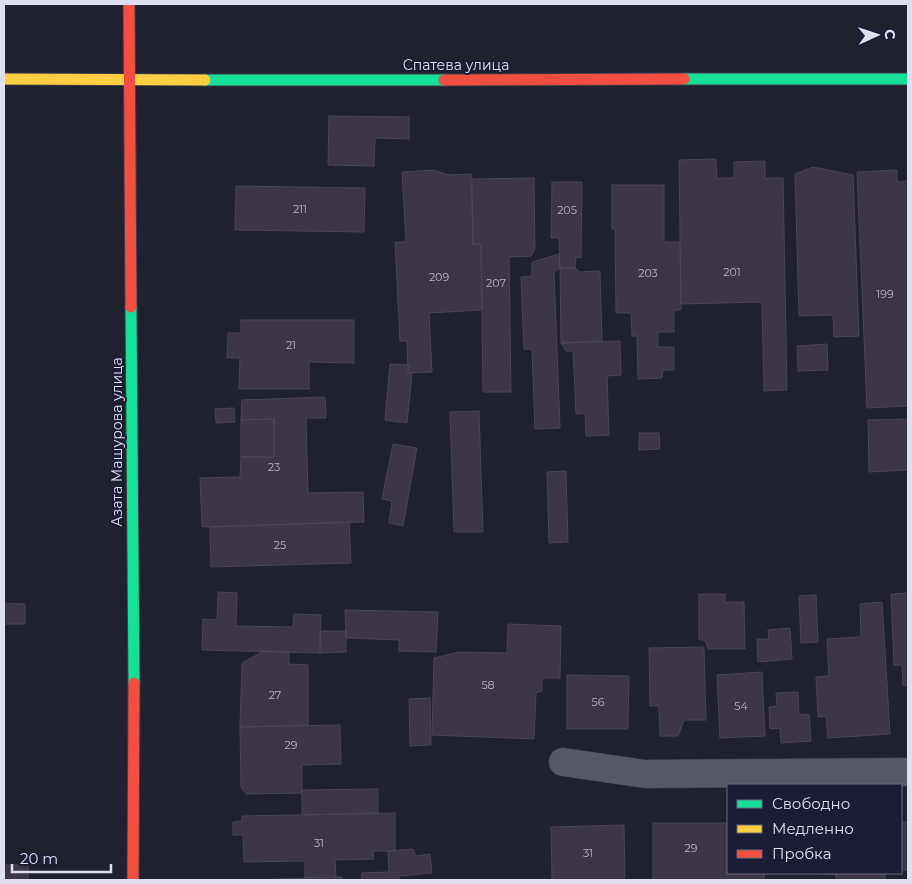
<svg xmlns="http://www.w3.org/2000/svg" width="912" height="884" font-family="Montserrat,sans-serif">
<style>
.building{fill:#3c3547;stroke:#494651}
.lines{fill:none;stroke-linecap:round;stroke-linejoin:round}
.street-casing{stroke:#3e3e4b;stroke-width:29}
.fast-casing{stroke:#3e3e4b;stroke-width:13}
.slow-casing{stroke:#3e3e4b;stroke-width:13}
.jam-casing{stroke:#3e3e4b;stroke-width:13}
.street{stroke:#575865;stroke-width:28}
.fast{stroke:#16e098;stroke-width:11}
.slow{stroke:#ffcf43;stroke-width:11}
.jam{stroke:#f24e42;stroke-width:11}
.labels{text-anchor:middle;dominant-baseline:central;stroke-width:4;stroke-linejoin:round;paint-order:stroke}
.number-label{font-size:11px;fill:#b6b5c7}
.street-label{font-size:14px;fill:#dee0f2;stroke:#1a1c35}
</style>
<rect width="100%" height="100%" fill="#20212f"/>
<path class="building" d="M329,116L409,117V139L375,138L374,166L328,165Z
M716,159L717,178H734V162L765,161V178H783L787,390L764,391L762,302L681,304L679,160Z
M813,167L853,175L859,336L834,337L833,315L799,316L795,174Z
M434,170L448,175L471,174L473,244H481L482,310L429,313L432,372L408,373L407,341H400L395,242H406L402,172Z
M897,170V182L908,181V406L867,408L857,172Z
M534,178L535,249L531,256L509,257L511,392H483L481,244H473L472,179Z
M552,182H582L581,258L576,257L575,268H560L559,238H551Z
M612,185H664V242H680L681,310H674V332H658V347H674V370H663L662,378L638,379L637,336H632L631,313H616L615,229H612Z
M236,186L365,188L364,232L235,230Z
M559,254L560,268L554,272L560,428L535,429L532,349H524L521,277L532,276V262Z
M560,268H575L580,272L600,271L602,341L561,343Z
M241,320H354V363L309,362V389H239L240,358H227L228,333H241Z
M620,341L621,375L607,376L609,435L586,436L585,413L576,414L573,351H566L561,343Z
M827,344L828,370L798,371L797,346Z
M390,364L409,365L408,373L412,374L407,423L385,420Z
M325,397L326,418H306L308,493L363,492L364,522L202,527L200,478L240,477L241,457H274V419L241,420L242,400Z
M234,408L235,422L216,423L215,409Z
M479,411L483,532H454L450,412Z
M274,419V457H241V420Z
M908,419V470L869,472L868,420Z
M639,433H659L660,449L639,450Z
M393,444L417,448L403,526L389,523L392,501L382,499Z
M566,471L568,542L549,543L547,472Z
M349,522L351,563L211,567L210,527Z
M218,592L237,593L236,626L293,627L294,614L321,615L320,653L202,650L203,619L217,620Z
M908,593V685L903,686L902,665H894L891,594Z
M699,594H725V602H744L745,649H708L705,640H699Z
M816,595L818,642L801,643L799,596Z
M882,602L890,734L828,738L826,716L818,717L816,677L829,676L827,639L861,637L860,604Z
M4,603L25,604V624H4Z
M345,610L438,612L436,652L399,651V640L346,638Z
M508,624L561,626L560,678H542V691L536,693L534,739L432,735L434,658L459,652L507,653Z
M790,628L792,659L758,662L757,639H769L768,630Z
M320,631H346V652L320,653Z
M704,647L706,720H684L678,736H660L659,706H650L649,648Z
M264,651L289,652V664L308,665V725L240,727L242,663Z
M762,672L765,736L720,738L717,675Z
M567,675L629,676L628,729H567Z
M798,692L799,715L809,714L811,741L781,743L780,728L770,729L769,707L777,706L776,693Z
M430,698L431,745L410,746L409,699Z
M340,725L341,764L302,765V793L246,794L241,787L240,727Z
M378,789V813L302,815V790Z
M395,813V851H373L374,859L335,860L336,877L305,878V861L244,862L243,835H233V822L242,821V816Z
M901,822H908V870H901Z
M653,823H728V873H764V880H653Z
M624,825L625,880H552L551,827Z
M413,849L416,856L430,854L432,873L399,876V880H362V873L389,872L388,851Z
M4,865H28V880H4Z
M823,873H878L885,875V880H837L835,874H823Z
M342,877V880H246Z"/>
<g class="lines">
<g class="street-casing">
<path id="street" d="M563,762L645,774L908,772"/>
</g>
<g class="fast-casing">
<path id="fast" d="M684,79H908
M205,80H444
M131,307L134,683"/>
</g>
<g class="slow-casing">
<path id="slow" d="M4,79L205,80"/>
</g>
<g class="jam-casing">
<path id="jam" d="M129,4L131,307
M444,80L684,79
M133,880L134,683"/>
</g>
<use href="#street" class="street"/>
<use href="#fast" class="fast"/>
<use href="#slow" class="slow"/>
<use href="#jam" class="jam"/>
</g>
<g class="labels">
<g class="number-label">
<text x="300" y="209">211</text>
<text x="567" y="210">205</text>
<text x="732" y="272">201</text>
<text x="648" y="273">203</text>
<text x="439" y="277">209</text>
<text x="496" y="283">207</text>
<text x="885" y="294">199</text>
<text x="291" y="345">21</text>
<text x="274" y="467">23</text>
<text x="280" y="545">25</text>
<text x="488" y="685">58</text>
<text x="275" y="695">27</text>
<text x="598" y="702">56</text>
<text x="741" y="706">54</text>
<text x="291" y="745">29</text>
<text x="319" y="843">31</text>
<text x="691" y="848">29</text>
<text x="588" y="853">31</text>
</g>
<g class="street-label">
<text x="456" y="65">Спатева улица</text>
<text transform="translate(117 442) rotate(-90)">Азата Машурова улица</text>
</g>
</g>
<rect width="912" height="884" fill="none" stroke="#dee0f2" stroke-width="10"/>
<rect x="727" y="784" width="175" height="90" fill="#1a1c35" stroke="#686a81"/>
<rect x="737" y="800" width="25" height="8" fill="#16e098" stroke="#686a81"/>
<text x="772" y="809" font-size="15" fill="#dee0f2">Свободно</text>
<rect x="737" y="825" width="25" height="8" fill="#ffcf43" stroke="#686a81"/>
<text x="772" y="834" font-size="15" fill="#dee0f2">Медленно</text>
<rect x="737" y="850" width="25" height="8" fill="#f24e42" stroke="#686a81"/>
<text x="772" y="859" font-size="15" fill="#dee0f2">Пробка</text>
<g transform="translate(877 35) rotate(87)" stroke="#1a1c35" stroke-width="4" paint-order="stroke">
<path d="M0-4L9 19L0 12L-9 19Z" fill="#dee0f2"/>
<text y="-8" font-size="14" font-weight="bold" text-anchor="middle" fill="#dee0f2">С</text>
</g>
<path d="M12 864v8h99v-8" fill="none" stroke="#dee0f2" stroke-width="2.5"/>
<text x="20" y="864" font-size="15" fill="#dee0f2" stroke="#1a1c35" stroke-width="4" paint-order="stroke">20 m</text>
</svg>
